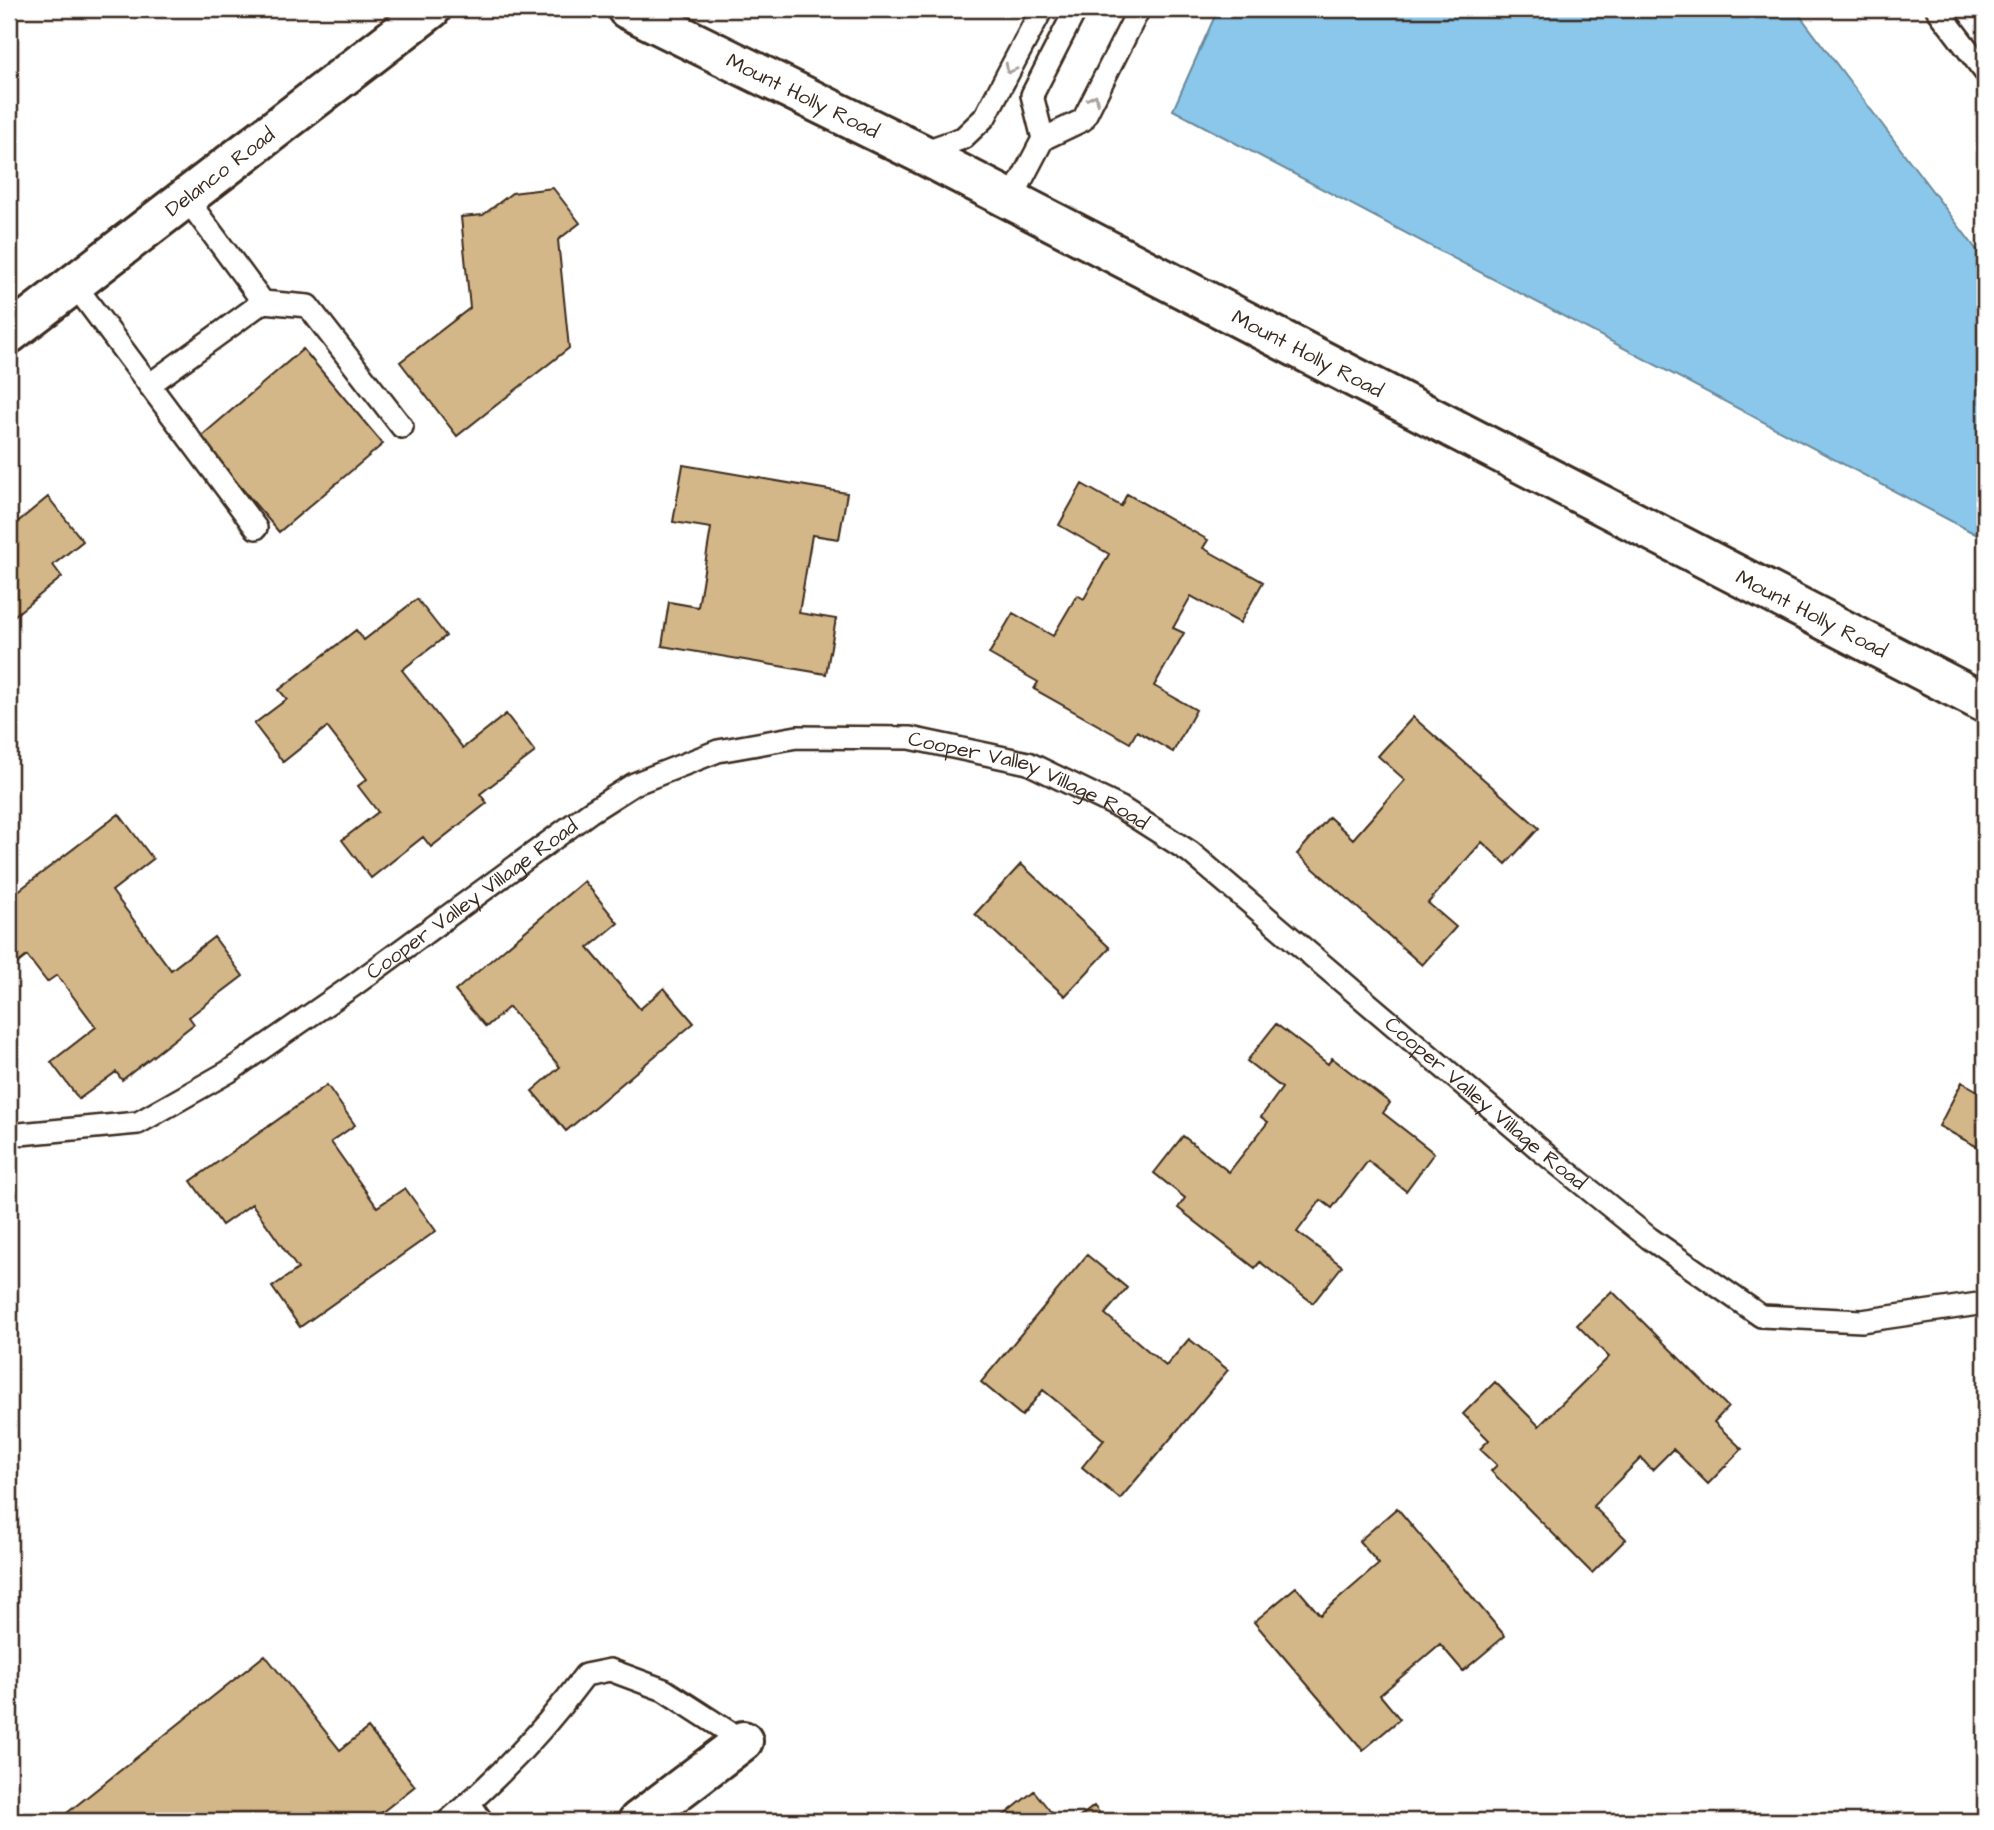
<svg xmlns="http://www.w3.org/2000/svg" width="1994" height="1830" font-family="'Architects Daughter',sans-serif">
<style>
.water{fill:#8ac7ea;stroke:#6a8898;stroke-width:2}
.building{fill:#d3b788;stroke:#3b2a1e;stroke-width:2}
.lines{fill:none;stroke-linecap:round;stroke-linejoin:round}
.lane-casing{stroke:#3b2a1e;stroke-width:26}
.street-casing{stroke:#3b2a1e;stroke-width:44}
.secondary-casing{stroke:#3b2a1e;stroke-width:44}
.primary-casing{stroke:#3b2a1e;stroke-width:44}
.lane{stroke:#fff;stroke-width:21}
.street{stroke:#fff;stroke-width:38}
.secondary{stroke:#fff;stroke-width:38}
.primary{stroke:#fff;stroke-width:38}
.oneway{stroke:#a79f9a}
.labels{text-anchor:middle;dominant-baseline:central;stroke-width:6;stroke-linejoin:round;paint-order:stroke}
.street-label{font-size:21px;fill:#3b2a1e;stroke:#fff}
</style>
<rect width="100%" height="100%" fill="#fff"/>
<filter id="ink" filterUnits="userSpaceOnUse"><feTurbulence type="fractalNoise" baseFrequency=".0143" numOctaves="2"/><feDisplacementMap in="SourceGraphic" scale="14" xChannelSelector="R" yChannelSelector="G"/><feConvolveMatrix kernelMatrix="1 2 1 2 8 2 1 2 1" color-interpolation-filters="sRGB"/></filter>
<g filter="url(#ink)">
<path class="water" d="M1218,9H1795L1985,261V539L1173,110Z"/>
<path class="building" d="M553,188L580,223L558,240L569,348L457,436L400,362L470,308L461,217L483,215L512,193Z
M303,349L383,444L279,532L199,438Z
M683,465L847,493L839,539L812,535L799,613L836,619L826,674L662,646L669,602L698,607L711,528L673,522Z
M1082,484L1121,506L1127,494L1208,540L1203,548L1263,582L1240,623L1191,596L1173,628L1184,633L1154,686L1196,710L1173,752L1137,731L1130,743L1034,689L1038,682L989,654L1013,613L1053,636L1077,595L1084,599L1109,554L1059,525Z
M48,497L83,541L53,565L62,577L9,620V529Z
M417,599L446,636L402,670L463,748L506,714L535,752L480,794L487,803L431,847L423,837L371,878L342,840L378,812L358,786L367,779L327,727L283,762L254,724L287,699L279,690L356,630L364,640Z
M1413,717L1539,828L1506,864L1482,842L1428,903L1456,927L1422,965L1297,854L1329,817L1353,839L1405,780L1378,756Z
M119,814L153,859L112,891L171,970L214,937L243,976L189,1017L194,1024L122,1080L116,1072L79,1099L51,1062L96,1027L57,975L47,982L27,956L9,970V898Z
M1021,864L1110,948L1065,996L975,914Z
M584,881L618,923L588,948L640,1009L664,988L694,1023L566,1131L532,1091L560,1067L509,1007L486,1027L455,991Z
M1276,1024L1328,1064L1332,1058L1390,1103L1383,1113L1434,1153L1406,1191L1368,1161L1332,1208L1321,1200L1297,1232L1342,1266L1313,1303L1260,1262L1255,1268L1178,1208L1185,1198L1154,1173L1183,1136L1229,1172L1268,1122L1261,1117L1282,1088L1247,1061Z
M1962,1082L1985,1095V1151L1939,1126Z
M327,1085L355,1125L331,1142L377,1207L405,1188L436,1231L300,1327L272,1287L298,1269L252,1204L222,1225L191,1181Z
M1087,1255L1127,1288L1105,1314L1166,1366L1189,1339L1228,1370L1120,1499L1082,1467L1104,1440L1043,1390L1022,1416L981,1382Z
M1612,1291L1728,1407L1714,1422L1742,1449L1708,1484L1673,1449L1652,1470L1641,1458L1593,1506L1626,1539L1592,1573L1491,1471L1497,1465L1480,1449L1489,1440L1463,1414L1495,1382L1539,1426L1609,1357L1577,1325Z
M1397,1508L1505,1636L1463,1671L1440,1644L1380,1695L1400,1719L1363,1750L1254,1622L1296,1587L1320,1615L1379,1564L1359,1541Z
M265,1655L340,1750L368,1728L415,1786L371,1821H57Z
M1034,1791L1058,1821H997Z
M1094,1806L1106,1821H1075Z"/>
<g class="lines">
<g class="lane-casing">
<g id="lane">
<path d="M1937,9L1985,72"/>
<path d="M1043,139L1032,95L1076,9"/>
<path d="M920,153L963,138L985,117L1042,9"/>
<path d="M186,198L263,302L308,306L402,427"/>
<path d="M1011,200L1043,139L1083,120L1139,9"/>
<path d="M74,284L256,528"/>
<path d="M149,385L263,302"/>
<path id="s1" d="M9,1135L138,1123L228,1072L354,985L590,812L634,784L718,751L797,737L910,738L1028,763L1121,808L1190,852L1544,1153L1649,1238L1761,1316L1862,1321L1985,1303"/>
<path d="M469,1803L482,1821"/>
<path d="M448,1821C499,1778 545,1729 585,1675L610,1670L664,1690L743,1741"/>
</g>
</g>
<g class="street-casing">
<path id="street" d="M638,1821L743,1741"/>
</g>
<g class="secondary-casing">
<g id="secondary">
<path id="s2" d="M9,334L431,9"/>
</g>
</g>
<g class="primary-casing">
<g id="primary">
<path id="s3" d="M627,9L920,153L1985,703"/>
</g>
</g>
<use href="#lane" class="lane"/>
<use href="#street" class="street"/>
<use href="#secondary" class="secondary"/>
<use href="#primary" class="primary"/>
</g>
<defs><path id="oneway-chevron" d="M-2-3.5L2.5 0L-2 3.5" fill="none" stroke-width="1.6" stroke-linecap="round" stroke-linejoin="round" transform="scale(1.75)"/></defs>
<g class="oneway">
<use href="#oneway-chevron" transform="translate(1010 69) rotate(118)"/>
<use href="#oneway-chevron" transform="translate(1094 99) rotate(-64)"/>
</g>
</g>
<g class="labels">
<g class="street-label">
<text stroke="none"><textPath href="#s3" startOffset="196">Mount Holly Road</textPath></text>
<text stroke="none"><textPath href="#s2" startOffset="266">Delanco Road</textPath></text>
<text stroke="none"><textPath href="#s3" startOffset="763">Mount Holly Road</textPath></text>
<text stroke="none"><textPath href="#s3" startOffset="1330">Mount Holly Road</textPath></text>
<text stroke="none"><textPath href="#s1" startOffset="1141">Cooper Valley Village Road</textPath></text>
<text stroke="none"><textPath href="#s1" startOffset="532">Cooper Valley Village Road</textPath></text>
<text stroke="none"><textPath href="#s1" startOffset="1708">Cooper Valley Village Road</textPath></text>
</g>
</g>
<rect width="1994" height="1830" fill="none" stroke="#fff" stroke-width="35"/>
<rect x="18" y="18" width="1959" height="1795" fill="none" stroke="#3b2a1e" stroke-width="2.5" filter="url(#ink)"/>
</svg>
